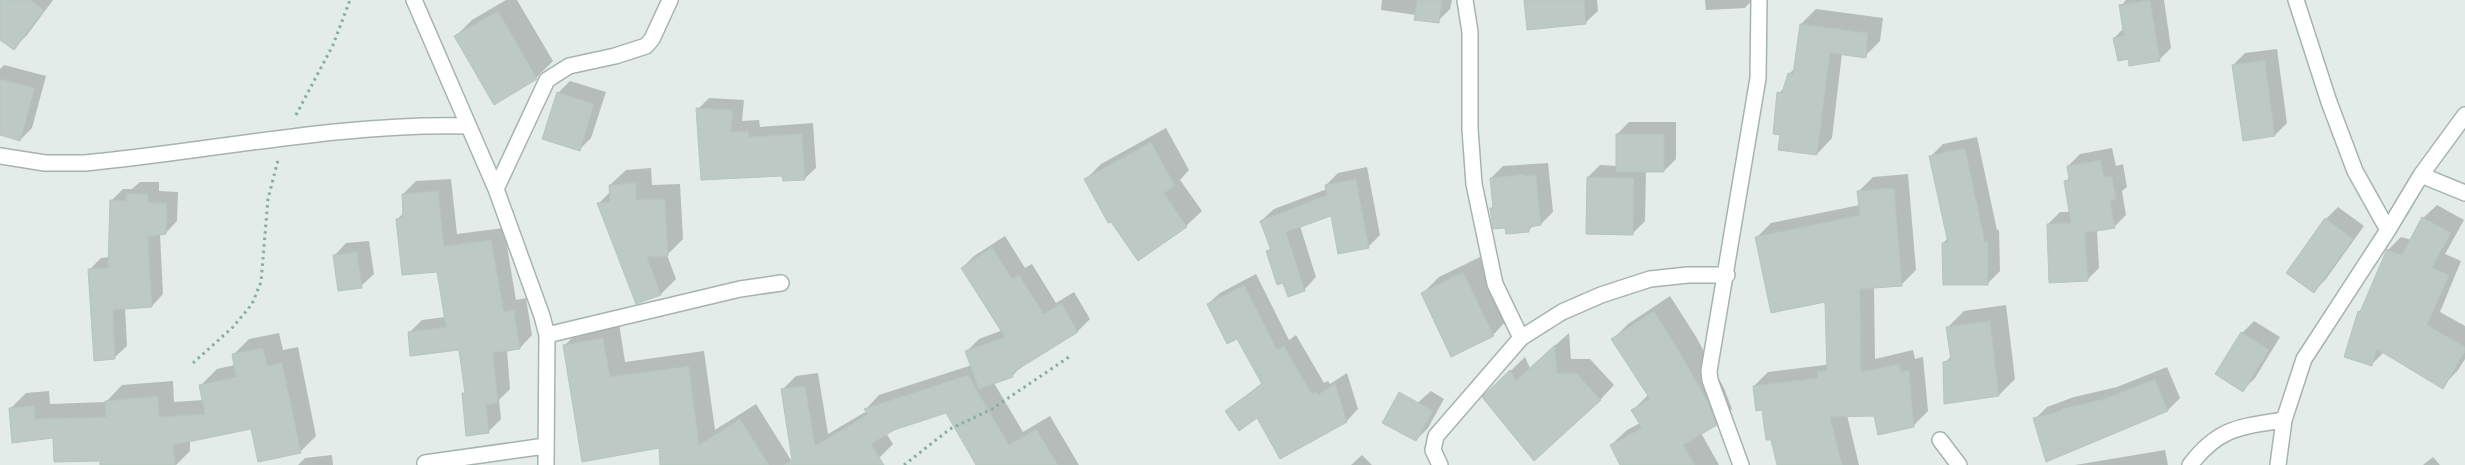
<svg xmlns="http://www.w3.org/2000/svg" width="2465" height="465" font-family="'Roboto Condensed',sans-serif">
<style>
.shadow{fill:#0003}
.building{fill:#bcc9c4;stroke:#b6c5bf}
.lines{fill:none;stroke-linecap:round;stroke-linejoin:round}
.minor-casing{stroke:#a6b4af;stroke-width:18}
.path{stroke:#86ada2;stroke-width:3;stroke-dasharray:2.5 4;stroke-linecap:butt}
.minor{stroke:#fff;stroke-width:15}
</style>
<rect width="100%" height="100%" fill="#e3ece8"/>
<path class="shadow" d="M0,0H53L27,35L14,48L0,38Z
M506,0H517L553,61L536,78L456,36L472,20Z
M1382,0H1452L1450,9L1438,21L1416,15L1381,10Z
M1526,0H1597L1598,11L1585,23Z
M1705,0H1752L1745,8L1706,10Z
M2126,0H2164L2171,48L2159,60L2129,57L2114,38L2124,28L2121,6Z
M1816,9L1883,18L1880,41L1865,56L1842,53L1832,138L1817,154L1781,133L1779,93L1786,86L1789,74L1795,68L1801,24Z
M2277,49L2287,123L2275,135L2233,65L2245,53Z
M4,65L46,76L32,128L20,140L0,134V69Z
M570,81L606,92L591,138L579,150L558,93Z
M709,98L744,100L742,121L759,120L760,127L813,123L816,168L804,179L783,174L698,109Z
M1629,122H1676V159L1664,171H1646L1645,221L1633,233L1588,177L1600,165L1617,166V134Z
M1166,128L1189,170L1180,180L1202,211L1186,226L1138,260L1086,179L1101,164Z
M1977,137L1997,230H1999L2000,271L1988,283L1943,243L1948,238L1931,156L1943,144Z
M2112,148L2116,166L2123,164L2127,187L2122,191L2126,215L2114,227L2097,230L2099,268L2087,280L2048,224L2060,212H2070L2065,182L2070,177L2068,166L2080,154Z
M1548,163L1553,212L1541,224L1534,225L1529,230L1491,209L1494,205L1491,178L1503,166Z
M1367,167L1380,235L1368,247L1331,214L1300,226L1316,277L1304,290L1283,281L1267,251L1271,248L1261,221L1274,209L1327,189L1326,185L1338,173Z
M651,168L652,185L680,184L683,239L667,255L676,279L661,294L599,203L611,191L610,185L626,170Z
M1908,174L1916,270L1902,284L1874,287L1875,359L1913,350L1915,359L1923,357L1928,411L1914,425L1875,414L1847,415L1859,465H1779L1763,409L1754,386L1768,372L1825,365L1828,363L1826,300L1757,237L1771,223L1860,205L1859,191L1873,177Z
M451,179L457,234L504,228L516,300L526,298L532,335L520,348L507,350L510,389L499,400L501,419L488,432L463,394L466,390L460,348L409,333L422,320L445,317L438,270L397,220L404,212L403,194L416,181Z
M140,182H159V191L178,192L177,221L166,233L160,234L163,294L152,306L125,308L127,346L115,357L89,270L101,258L110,257L111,201L123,189H132Z
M2437,205L2464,220L2445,254L2461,261L2440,312L2465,326V359L2458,370L2445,384L2384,352L2372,364L2359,312L2364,307L2388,250L2401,237L2412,240L2423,218Z
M2338,207L2364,226L2326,279L2314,291L2326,219Z
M1005,236L1025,268L1032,264L1056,303L1074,292L1090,319L1078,331L1024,364L1012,376L994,383L1023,432L1050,416L1079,465H979L947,411L893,429L886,433L893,444L879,458L868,465H812L782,390L796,376L818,373L828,434L867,411L866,409L879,395L972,365L967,351L979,339L1003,330L962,268L974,256Z
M369,241L374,274L361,286L334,256L346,243Z
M1480,257L1509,318L1493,335L1422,294L1439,277Z
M1256,274L1289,340L1296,335L1324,383L1328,381L1330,384L1347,373L1358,409L1347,421L1258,416L1227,411L1263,382L1237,337L1208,304L1220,293Z
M1670,296L1695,335L1724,388L1732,409L1716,424L1701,433L1719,465H1622L1611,445L1627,430L1640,423L1633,410L1649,394L1613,339L1628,324Z
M2006,305L2015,379L1999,395L1945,363L1951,356L1947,328L1964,311Z
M2254,321L2280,337L2255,378L2243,390L2242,333Z
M619,323L625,362L704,351L715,430L756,404L794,465H710L564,346L580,330Z
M279,333L283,350L298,347L316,436L300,452L252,428L190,441V451L176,465H101V460L54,437L10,409L26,393L49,391L50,404L106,402L122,385L173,381L174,402L204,400L201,385L217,369L235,365L233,355L249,339Z
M1569,333L1571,359H1590L1614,385L1600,400L1499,382L1525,357L1530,368Z
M2167,367L2180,398L2168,410L2035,419L2047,407L2074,397L2117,387Z
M1431,391L1444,399L1428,428L1416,440L1404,415Z
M2165,450L2168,465H2075Z
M332,455L333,465H298L305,458Z
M1362,455L1372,465H1351Z
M2433,457L2440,465H2423Z"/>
<path class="building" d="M0,0H31L44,10L14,50L0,40Z
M1417,0H1442L1439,23L1414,20Z
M1524,0H1584L1586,24L1527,30Z
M2150,0L2160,61L2129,66L2128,59L2118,61L2113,38L2124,36L2119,5Z
M498,11L537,79L494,105L454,36Z
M1800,24L1868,33L1866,58L1830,53L1817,155L1778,150L1780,135L1773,134L1777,92L1782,93L1788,73L1793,74Z
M2265,60L2275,136L2243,141L2232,65Z
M0,79L35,88L20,141L0,135Z
M557,92L594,104L580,151L542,139Z
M696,108L733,110L731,132L748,131L749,137L802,134L805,180L783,181L782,176L701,180Z
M1616,134H1664V172H1616Z
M1151,142L1175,186L1164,193L1187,227L1138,261L1111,222L1108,223L1084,179Z
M1965,148L1985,242H1988V285H1943L1942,243H1948L1929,156Z
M2101,160L2104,177L2112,176L2116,200L2110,201L2115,228L2085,233L2088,281L2049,283L2047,224L2071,223L2064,181L2069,180L2067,166Z
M1525,174V176L1536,175L1541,225L1529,227V232L1506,234L1505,228L1493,229L1490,208H1493L1490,178Z
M1587,177L1634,178L1633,235L1586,234Z
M1356,179L1369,248L1338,254L1331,216L1286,232L1305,291L1288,297L1283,283L1277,285L1266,251L1271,250L1260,221L1327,195L1325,185Z
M636,183V200L665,199L668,256L647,257L661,295L636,304L597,203L610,202L609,185Z
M1894,188L1902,286L1860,289L1861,372L1899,364L1901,372L1909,370L1914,427L1878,435L1874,416L1830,417L1842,465H1777L1771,440H1766L1762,410L1756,411L1753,386L1818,378L1817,371H1827L1825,302L1771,313L1755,237L1860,215L1857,191Z
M438,191L444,246L491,240L504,312L514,310L520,349L493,353L498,403L486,405L489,433L466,436L462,393H465L459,350L410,356L408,332L446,327L437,272L402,275L396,219L403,218L402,194Z
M126,193L148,194V203H167L166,234L148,237L152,307L113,310L115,359L94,361L88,269L108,268L110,200L126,201Z
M2422,217L2451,233L2432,268L2449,275L2427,325L2465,347V351L2443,389L2377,349L2372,366L2344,357L2358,311L2360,312L2387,249L2402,255Z
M2325,218L2353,239L2314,293L2286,273Z
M992,247L1012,279L1019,275L1044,314L1061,303L1078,332L1012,373L1013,377L979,389L965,351L1005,337L961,268Z
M357,252L362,288L338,291L333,255Z
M1463,272L1494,336L1451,357L1421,293Z
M1244,285L1277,350L1284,346L1312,394L1316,392L1318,395L1335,383L1347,422L1280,459L1257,418L1239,431L1225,411L1262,384L1237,339L1227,344L1207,304Z
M1654,311L1679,351L1709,404L1717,425L1683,445L1695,465H1620L1610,445L1642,428L1631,410L1650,399L1611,339Z
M1990,321L1999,396L1944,404L1943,362L1951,360L1946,327Z
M2241,332L2269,350L2243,392L2215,374Z
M603,338L610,377L689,366L699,445L740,419L769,465H660L659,448L582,462L563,345Z
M1555,345L1557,373H1576L1601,400L1534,461L1482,397L1510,370L1516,381Z
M263,348L267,366L282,362L301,453L258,462L251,429L173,445L175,465H100V461L54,462L53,438L12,443L9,408L34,406L35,419L106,417L105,401L158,396L159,417L205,414L199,385L236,377L232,354Z
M968,375L1009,445L1036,429L1058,465H976L946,413L894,430L871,444L884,465H784L792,460L781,389L805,386L815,446L868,414L864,409Z
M2155,379L2168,411L2046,462L2033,418L2061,411V409L2104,399Z
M1399,392L1433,411L1416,441L1382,423Z"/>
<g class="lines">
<g class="minor-casing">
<path id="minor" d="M414,0L496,189L542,316L547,335L546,465
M1465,0L1470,32V129L1474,184L1495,284L1521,338
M2296,0L2329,102L2355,171L2388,230
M0,156L45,163H85C213,151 338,123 467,126
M2421,175L2465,193
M496,189L547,80L569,66L615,56L646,46L652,39L670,0
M547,335L740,289L781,283
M1940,440L1959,465
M425,463L545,446
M1440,465L1433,450L1436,436L1521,338L1562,312L1601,295L1650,279L1688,275H1727
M1741,465L1710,380L1709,371L1758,78L1759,0
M2190,465C2219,427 2240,427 2284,420
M2278,465L2284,420L2304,359L2388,230L2421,175L2465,115"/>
</g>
<path class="path" d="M296,115L333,45L350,0
M193,363L233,327L252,304L261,282L268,199L278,160
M904,465L950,429L992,409L1069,357"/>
<use href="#minor" class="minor"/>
</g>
</svg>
